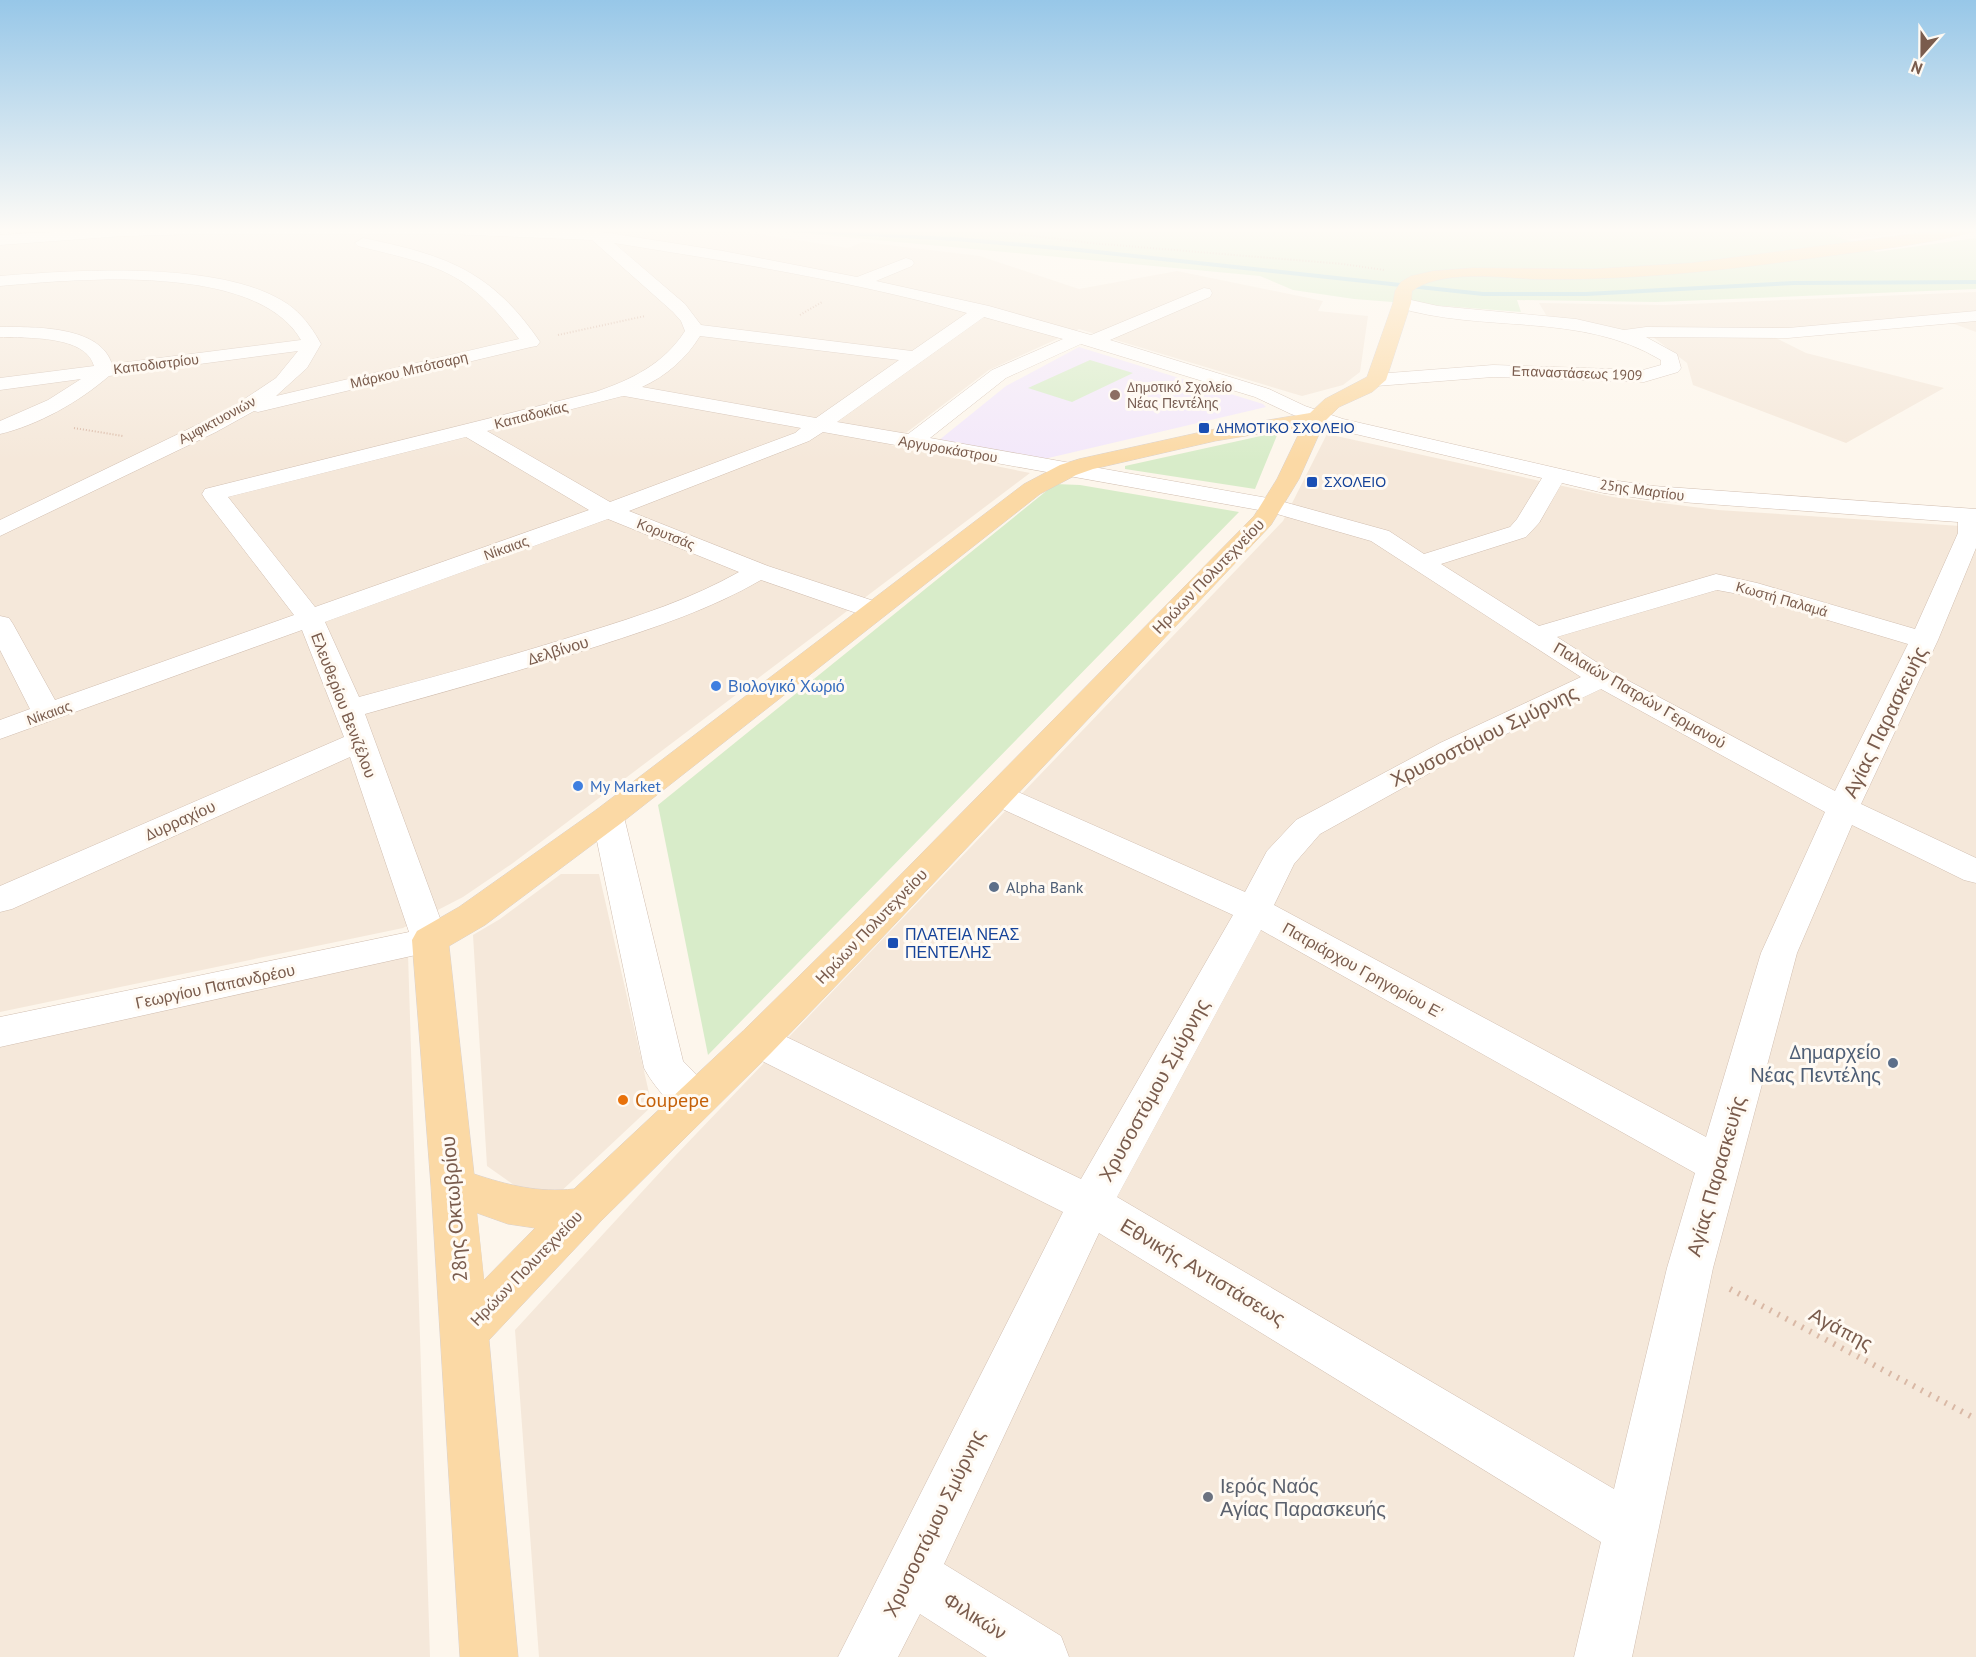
<svg xmlns="http://www.w3.org/2000/svg" width="1976" height="1657" font-family="'PT Sans',sans-serif">
<style>
.residential{fill:#f5e8da}
.education{fill:#f3e8fa}
.green{fill:#d8ecc9}
.lines{fill:none;stroke-linecap:round;stroke-linejoin:round}
.stream{fill:#a5d3da;fill-rule:evenodd}
.minor-casing{stroke:#d1beb0;stroke-width:1}
.major-casing{stroke:#dad1cd;stroke-width:1}
.path-far1{stroke:#d9b8a5;stroke-width:2;stroke-dasharray:1 2;stroke-linecap:butt}
.path{stroke:#d9b8a5;stroke-width:6;stroke-dasharray:2 7;stroke-linecap:butt}
.minor{fill:#fff;fill-rule:evenodd}
.major{fill:#fbd9a5;fill-rule:evenodd}
.education-dot{fill:#8d6e63;stroke:#fffaf3;stroke-width:2}
.transit-dot{fill:#1a4fb4;stroke:#fffaf3;stroke-width:2}
.shop-dot{fill:#3f7fe0;stroke:#fffaf3;stroke-width:2}
.service-dot{fill:#5c6f8a;stroke:#fffaf3;stroke-width:2}
.food-dot{fill:#e8710a;stroke:#fffaf3;stroke-width:2}
.worship-dot{fill:#6b7280;stroke:#fffaf3;stroke-width:2}
.labels{text-anchor:middle;dominant-baseline:central;stroke-width:6;stroke-linejoin:round;paint-order:stroke}
.far-street-label{font-size:14px;fill:#7a5c4d;stroke:#fffaf3}
.far-education-label{font-size:14px;fill:#785e54;stroke:#fffaf3;text-anchor:start}
.far-transit-label{font-size:14px;fill:#164399;stroke:#fffaf3;text-anchor:start}
.street-label{font-size:16px;fill:#7a5c4d;stroke:#fffaf3}
.shop-label{font-size:16px;fill:#366cbe;stroke:#fffaf3;text-anchor:start}
.service-label{font-size:16px;fill:#4e5e75;stroke:#fffaf3;text-anchor:start}
.transit-label{font-size:16px;fill:#164399;stroke:#fffaf3;text-anchor:start}
.near-street-label{font-size:20px;fill:#7a5c4d;stroke:#fffaf3}
.near-service-label{font-size:20px;fill:#4e5e75;stroke:#fffaf3;text-anchor:end}
.near-food-label{font-size:20px;fill:#c56008;stroke:#fffaf3;text-anchor:start}
.near-worship-label{font-size:20px;fill:#5b616d;stroke:#fffaf3;text-anchor:start}
</style>
<rect width="100%" height="100%" fill="#fdf6ec"/>
<path class="residential" d="M17,229H70L60,238L107,236L115,229H496L490,234L535,235L544,229H726L848,248L863,242L980,256L1079,289L1177,271L1323,301L1318,311L1368,316L1360,372L1343,385L1302,396L1079,329L989,370L890,445L1030,473L513,863L463,897L403,928L0,1012V243H7Z
M1820,229H1933L1846,240Z
M1976,292V332L1941,319L1770,335L1806,353L1944,388L1846,443L1693,385L1687,363L1649,334L1552,325L1539,303L1664,305Z
M1327,434L1613,497L1718,510L1976,527V1657H539L515,1330L674,1157L1283,521Z
M561,874H599L652,1106L556,1196L528,1195L487,1166L473,935L500,919Z
M408,954L430,1657H0V1047Z"/>
<path class="education" d="M1079,347L1263,404L1266,407L1044,459L938,441L1006,386Z"/>
<path class="green" d="M760,229H1820L1876,252L1976,238V289L1656,302L1517,300L1521,312L1354,299L1293,290L1260,276Z
M1090,360L1133,373L1072,402L1028,388Z
M1274,433H1278L1255,489L1125,469V466Z
M1055,484L1080,485L1239,512L708,1055L658,805Z"/>
<g class="lines">
<path class="stream" d="M773,229L956,237L1079,248L1483,292H1586L1794,281L1976,280V284L1794,285L1586,296H1483L1079,252L956,241L775,231Z"/>
<g class="minor-casing">
<path id="minor" d="M106,229H526L596,231L723,251L857,277L906,258L912,260L914,263L912,266L876,281L989,306L1091,335L1204,288L1210,289L1212,293L1210,297L1110,340L1269,389L1305,406L1343,419L1604,479L1653,486L1976,509V548L1938,640L1861,804L1976,858V883L1964,880L1852,825L1797,953L1713,1268L1632,1657H1574L1601,1542L1099,1233L944,1564L1061,1636L1069,1657H987L920,1614L898,1657H838L1063,1212L744,1052L738,1041L744,1030L758,1026L772,1030L1081,1179L1233,915L987,802L982,795L987,788L998,785L1009,788L1245,892L1267,851L1296,820L1440,743L1581,677L1371,541L1270,512L823,432L809,441L629,511L768,566L883,604L887,610L883,616L874,618L865,616L761,580C711,609 656,627 601,645C523,670 444,692 365,714L448,940L443,949L0,1047V1017L409,932L350,757L12,909L0,912V886L344,737L302,630L0,739V720L30,709L0,650V616L9,618L13,624L55,700L294,615L205,499L202,494L205,489L595,392C631,380 664,364 685,331L681,321L673,312L592,240L448,234H203L124,236L0,245V235ZM614,243C732,262 852,281 967,313L912,351L701,325L685,304ZM984,317L1063,339L992,370L908,434L837,422ZM700,336L899,360L816,418L642,387C666,376 686,359 700,336ZM1081,344L1255,397L1291,414L1330,428L1542,478L1517,519L1510,527L1424,554L1389,531L1273,499L930,438L1006,378ZM623,396H624L801,428L795,433L610,502L487,431ZM466,437L589,510L315,607L228,497ZM1562,483L1604,493L1653,500L1958,522V533L1915,629L1757,583L1716,574L1539,626L1441,564L1526,537L1539,523ZM608,519L739,572C691,599 639,616 587,632C511,656 435,677 359,697L325,622ZM1717,590L1744,595L1908,644L1835,791L1612,672L1557,637ZM1601,689L1825,812L1761,953L1706,1137L1274,905L1294,864L1320,834L1462,755ZM1261,930L1695,1173L1667,1268L1614,1489L1117,1197Z
M1552,229H1568L1566,232H1554Z
M363,238C445,255 491,270 540,342L537,346L531,347L258,412L254,411L216,432L0,536V520L228,410L276,378L298,351L109,376C79,402 38,425 0,434V421L48,400L81,379L0,390V378L94,366C86,335 26,338 0,337V327C33,327 100,325 112,364L301,340C256,262 77,279 0,286V276C76,270 231,259 293,308C305,318 314,331 321,344L307,368L276,396L519,339C467,270 438,266 358,246L355,243Z
M1402,298L1438,306L1576,319L1624,330L1646,327L1788,328L1976,311V321L1788,338L1646,337L1677,354L1681,368L1678,372L1644,382L1493,377L1376,386L1369,384L1366,380L1369,376L1376,374L1493,365L1643,370L1661,365V360C1580,311 1483,334 1396,307L1393,303L1396,299Z
M608,807L620,810L624,817L683,1061L710,1089L716,1101L710,1113C706,1114 700,1117 696,1117C678,1118 651,1082 644,1068L592,817L596,810Z"/>
</g>
<g class="major-casing">
<path id="major" d="M1950,229H1975L1973,232C1923,245 1872,250 1821,257C1725,270 1629,281 1531,279C1497,277 1440,270 1412,291L1411,303L1386,380L1372,392L1339,407L1325,421L1299,479L1271,525L878,942L772,1052L601,1221L489,1340L518,1657H460L431,1186L412,940L417,931L459,907L596,810L1024,484L1060,465L1079,459L1215,429L1310,413L1325,399L1367,377L1393,303L1395,291L1401,282L1411,276L1433,271L1473,268L1594,269L1691,263ZM1302,427L1277,479L1254,516L852,924L744,1030L574,1189C539,1193 507,1185 474,1174L449,946L485,925L620,824L1040,494L1076,475L1093,469L1215,441ZM477,1213L508,1224L535,1228L484,1280Z"/>
</g>
<path class="path-far1" d="M977,229L1091,243L1343,264L1384,270
M800,315L822,302
M558,335L645,316
M74,428L123,436"/>
<path class="path" d="M1730,1289L1976,1419"/>
<use href="#minor" class="minor"/>
<use href="#major" class="major"/>
</g>
<linearGradient id="sky" x2="0" y2="1"><stop stop-color="#97c7e8"/><stop offset="0.5" stop-color="#fefbf6"/><stop offset="1" stop-color="#fefbf6" stop-opacity="0"/></linearGradient>
<rect width="1976" height="461" fill="url(#sky)"/>
<circle class="education-dot" cx="1115" cy="395" r="6"/>
<g class="transit-dot">
<rect x="1198" y="422" width="12" height="12" rx="3"/>
<rect x="1306" y="476" width="12" height="12" rx="3"/>
<rect x="887" y="937" width="12" height="12" rx="3"/>
</g>
<g class="shop-dot">
<circle cx="716" cy="686" r="6"/>
<circle cx="578" cy="786" r="6"/>
</g>
<g class="service-dot">
<circle cx="994" cy="887" r="6"/>
<circle cx="1893" cy="1063" r="6"/>
</g>
<circle class="food-dot" cx="623" cy="1100" r="6"/>
<circle class="worship-dot" cx="1208" cy="1497" r="6"/>
<g class="labels">
<g class="far-street-label">
<text transform="translate(156 364) rotate(-7)">Καποδιστρίου</text>
<text transform="translate(409 370) rotate(-13)">Μάρκου Μπότσαρη</text>
<text transform="translate(1577 373) rotate(2)">Επαναστάσεως 1909</text>
<text transform="translate(531 415) rotate(-14)">Καπαδοκίας</text>
<text transform="translate(217 420) rotate(-28)">Αμφικτυονιών</text>
<text transform="translate(948 449) rotate(10)">Αργυροκάστρου</text>
<text transform="translate(1642 490) rotate(8)">25ης Μαρτίου</text>
<text transform="translate(666 534) rotate(22)">Κορυτσάς</text>
<text transform="translate(506 548) rotate(-20)">Νίκαιας</text>
<text transform="translate(1782 599) rotate(16)">Κωστή Παλαμά</text>
<text transform="translate(49 713) rotate(-20)">Νίκαιας</text>
</g>
<g class="far-education-label">
<text x="1127" y="387">Δημοτικό Σχολείο<tspan x="1127" dy="16">Νέας Πεντέλης</tspan></text>
</g>
<g class="far-transit-label">
<text x="1216" y="428">ΔΗΜΟΤΙΚΟ ΣΧΟΛΕΙΟ</text>
<text x="1324" y="482">ΣΧΟΛΕΙΟ</text>
</g>
<g class="street-label">
<text transform="translate(1208 576) rotate(-46)">Ηρώων Πολυτεχνείου</text>
<text transform="translate(558 650) rotate(-17)">Δελβίνου</text>
<text transform="translate(1640 695) rotate(30)">Παλαιών Πατρών Γερμανού</text>
<text transform="translate(344 705) rotate(69)">Ελευθερίου Βενιζέλου</text>
<text transform="translate(180 820) rotate(-24)">Δυρραχίου</text>
<text transform="translate(871 926) rotate(-46)">Ηρώων Πολυτεχνείου</text>
<text transform="translate(1363 970) rotate(29)">Πατριάρχου Γρηγορίου Ε'</text>
<text transform="translate(215 986) rotate(-12)">Γεωργίου Παπανδρέου</text>
<text transform="translate(526 1268) rotate(-46)">Ηρώων Πολυτεχνείου</text>
</g>
<g class="shop-label">
<text x="728" y="686">Βιολογικό Χωριό</text>
<text x="590" y="786">My Market</text>
</g>
<g class="service-label">
<text x="1006" y="887">Alpha Bank</text>
</g>
<g class="transit-label">
<text x="905" y="934">ΠΛΑΤΕΙΑ ΝΕΑΣ<tspan x="905" dy="18">ΠΕΝΤΕΛΗΣ</tspan></text>
</g>
<g class="near-street-label">
<text transform="translate(1885 722) rotate(-64)">Αγίας Παρασκευής</text>
<text transform="translate(1484 736) rotate(-26)">Χρυσοστόμου Σμύρνης</text>
<text transform="translate(1154 1090) rotate(-61)">Χρυσοστόμου Σμύρνης</text>
<text transform="translate(1716 1176) rotate(-74)">Αγίας Παρασκευής</text>
<text transform="translate(454 1209) rotate(-95)">28ης Οκτωβρίου</text>
<text transform="translate(1203 1272) rotate(31)">Εθνικής Αντιστάσεως</text>
<text transform="translate(1841 1329) rotate(28)">Αγάπης</text>
<text transform="translate(934 1523) rotate(-64)">Χρυσοστόμου Σμύρνης</text>
<text transform="translate(975 1616) rotate(32)">Φιλικών</text>
</g>
<g class="near-service-label">
<text x="1881" y="1052">Δημαρχείο<tspan x="1881" dy="23">Νέας Πεντέλης</tspan></text>
</g>
<g class="near-food-label">
<text x="635" y="1100">Coupepe</text>
</g>
<g class="near-worship-label">
<text x="1220" y="1486">Ιερός Ναός<tspan x="1220" dy="23">Αγίας Παρασκευής</tspan></text>
</g>
</g>
<g transform="translate(1922 54) rotate(201)" stroke="#fffaf3" stroke-width="4.5" paint-order="stroke">
<path d="M0-4.5L10 22L0 15L-10 22Z" fill="#7a5c4d"/>
<text y="-9" font-size="16" font-weight="bold" text-anchor="middle" fill="#7a5c4d">N</text>
</g>
</svg>
